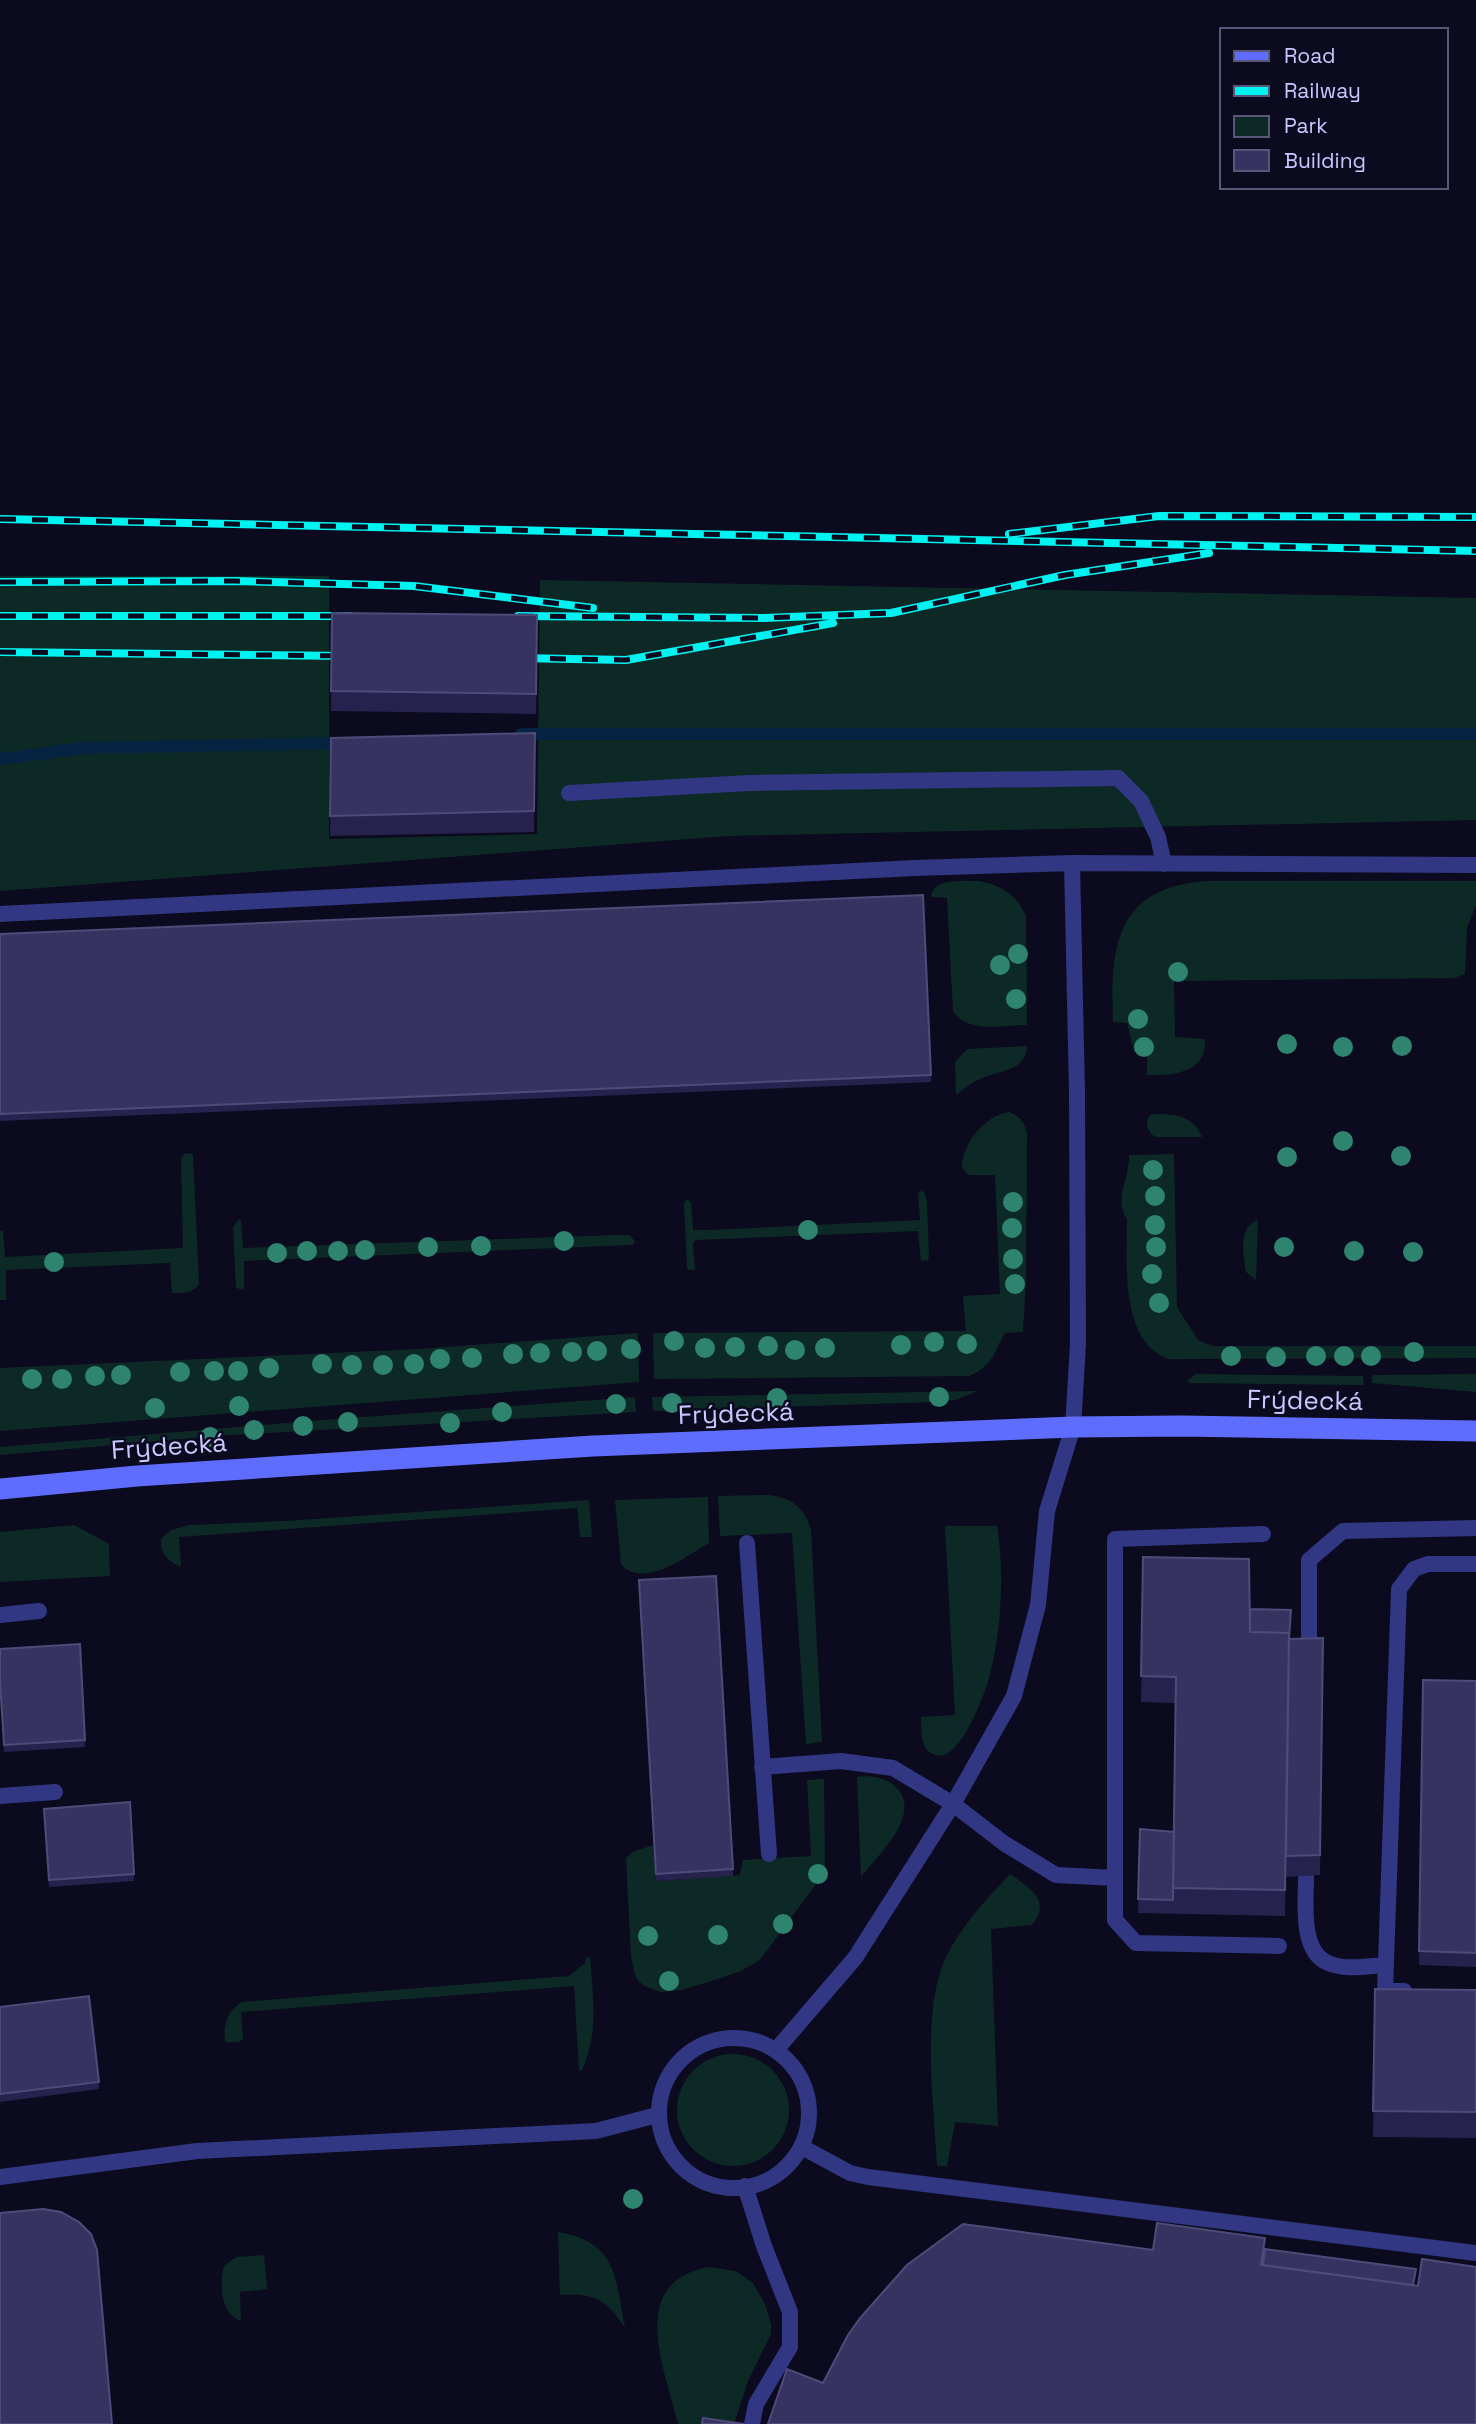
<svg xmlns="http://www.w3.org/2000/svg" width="1476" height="2424" font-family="'Space Grotesk',sans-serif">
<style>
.green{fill:#0d2925}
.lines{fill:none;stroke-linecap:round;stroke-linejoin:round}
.stream{stroke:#072342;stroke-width:12}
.lane{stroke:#313782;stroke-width:16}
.secondary{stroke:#5f6dff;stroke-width:21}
.rail-casing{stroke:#00f3f1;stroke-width:8}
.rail{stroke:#0c0a1f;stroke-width:5;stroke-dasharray:16;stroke-linecap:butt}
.tree{fill:#2f846f}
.wall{fill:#25224e}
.building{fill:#373361;stroke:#4e4b7a;stroke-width:2}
.labels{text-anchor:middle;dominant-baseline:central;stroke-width:5;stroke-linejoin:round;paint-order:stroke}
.street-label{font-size:26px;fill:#c9c8ff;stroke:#0c0a1f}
</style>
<rect width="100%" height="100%" fill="#0c0a1f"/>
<path class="green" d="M0,576H329V839L537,834L540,580L1476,598V820L729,836L0,891Z
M977,881C1000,884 1017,895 1026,916L1027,1025C1003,1025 967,1034 953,1011L947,898L931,897C933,877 962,882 977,881Z
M1209,881H1476V905L1467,928L1465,974L1454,978L1174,981L1175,1037L1205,1039C1207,1074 1173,1075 1147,1075V1054L1134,1051L1127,1023L1113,1022C1110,944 1117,886 1209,881Z
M1027,1046C1026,1072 999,1070 980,1079C971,1083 964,1089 956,1095L955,1062L967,1049Z
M1009,1112C1020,1117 1025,1122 1027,1134L1026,1280L1023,1332L1005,1333C993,1352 995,1365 969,1376L654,1379L653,1333L966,1331L963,1296L1000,1294L995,1175H969L962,1168C962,1144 984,1116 1009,1112Z
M1155,1114C1177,1114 1193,1116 1202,1137H1155C1148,1132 1144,1123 1150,1115Z
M185,1153L192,1154L193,1156L199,1284C192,1294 183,1293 172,1293L170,1263L6,1270V1300H0V1231H3L5,1257L183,1248L181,1158Z
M1174,1154L1177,1307L1198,1340L1213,1346H1476V1358L1169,1359C1119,1343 1127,1260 1127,1219C1113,1200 1130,1177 1129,1155Z
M921,1191L924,1192L927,1202L929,1256L928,1260L921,1261L918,1231L695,1240L693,1244L695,1270H688L687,1267L684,1203L687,1199L691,1203L693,1230H709L920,1220L918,1193Z
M239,1219L241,1221L243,1248L618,1235H630L635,1242L632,1245L244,1261V1290L236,1288L233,1227Z
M1258,1220L1256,1280L1246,1272C1243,1255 1238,1226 1258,1220Z
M638,1333L639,1382L0,1431V1368L419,1349Z
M1196,1374L1363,1376L1364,1385L1190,1383L1187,1381Z
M1476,1374V1392L1372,1383V1376L1374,1375Z
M978,1391L955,1400L934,1402L653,1411L652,1397Z
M635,1397L636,1412L230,1435L0,1455V1447L309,1421Z
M769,1495C792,1498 805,1508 811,1530L822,1742L806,1744L792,1533L720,1536L718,1496Z
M708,1497L709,1543C687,1556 643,1590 621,1564L615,1500Z
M589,1500L592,1537H580L577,1508L179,1537L181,1567C168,1561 160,1554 161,1539L171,1530L189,1525L286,1521Z
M74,1525L109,1544L110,1576L0,1582V1532Z
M945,1526H997C1005,1574 1001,1635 988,1682C982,1700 959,1763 935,1755C919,1749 922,1731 921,1717L955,1715Z
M866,1776C880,1777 892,1780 900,1792C918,1819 877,1856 861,1877L857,1777Z
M824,1779L825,1869L819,1880L760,1960L741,1971L721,1978L682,1990L661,1992L644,1986L637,1979L634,1971L631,1957L626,1858L633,1852L653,1845L656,1881L740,1875L743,1860L811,1856L807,1780Z
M1010,1874C1030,1888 1052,1900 1032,1925L991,1929L998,2126L955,2122L947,2166H937C934,2109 922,2016 943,1964C958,1929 985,1901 1010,1874Z
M590,1957C593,1998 599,2032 582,2070L579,2071L574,1986L241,2012L243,2039L239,2042H225C223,2024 227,2012 242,2002L569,1976L585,1963L586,1958Z
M677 2110a56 56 0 1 1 112 0a56 56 0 1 1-112 0Z
M558,2232C618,2242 615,2278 625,2328C608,2300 593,2292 560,2295Z
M264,2255L267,2289L240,2292L241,2321C221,2314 219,2285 224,2266L236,2257Z
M708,2267L736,2271L753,2283L765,2304L771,2324V2334L748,2381L734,2424H678C665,2369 626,2283 708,2267Z"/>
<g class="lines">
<path class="stream" d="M521,734H1476
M0,759L84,748L345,743"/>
<path class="lane" d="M569,793L749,783L1118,778L1141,801L1158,837L1164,864
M0,914L914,868L1072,863
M1263,1534L1115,1539V1920L1136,1943L1279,1946
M747,1543L769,1854
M0,1615L39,1611
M1309,1659V1560L1343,1531L1476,1528
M762,1767L841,1761L893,1768L953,1804L1005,1844L1056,1875L1115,1878
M0,1796L55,1792
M1306,1876C1306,1900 1300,1949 1326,1962C1343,1971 1367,1966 1385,1965
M1404,1991H1385L1399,1589L1414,1569L1428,1564H1476
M659 2113a75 75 0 1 1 150 0a75 75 0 1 1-150 0Z
M776,2050L855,1958L953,1804L1014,1696L1038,1605L1047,1511L1073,1427L1078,1344L1077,1093L1072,863L1476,865
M802,2147L850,2173L868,2177L1476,2253
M0,2177L197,2151L596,2131L657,2115
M745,2186L764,2246L790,2312V2347L756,2404L752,2424"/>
<path class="secondary" d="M0,1489L137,1476L593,1446L1073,1427L1182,1426L1476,1431"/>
<g class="rail-casing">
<path id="rail" d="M0,519L1476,551
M1009,534L1159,516L1476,517
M0,582L235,581L414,586L593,608
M0,616H350
M518,616L764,618L891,613L1065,575L1209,553
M0,652L350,656
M518,658L626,660L833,623"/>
</g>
<use href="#rail" class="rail"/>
</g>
<g class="tree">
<circle cx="1018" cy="954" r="10"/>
<circle cx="1000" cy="965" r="10"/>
<circle cx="1178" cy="972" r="10"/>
<circle cx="1016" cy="999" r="10"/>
<circle cx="1138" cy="1019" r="10"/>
<circle cx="1287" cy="1044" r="10"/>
<circle cx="1402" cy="1046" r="10"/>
<circle cx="1144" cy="1047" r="10"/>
<circle cx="1343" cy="1047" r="10"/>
<circle cx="1343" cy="1141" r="10"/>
<circle cx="1401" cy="1156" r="10"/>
<circle cx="1287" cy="1157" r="10"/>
<circle cx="1153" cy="1170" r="10"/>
<circle cx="1155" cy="1196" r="10"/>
<circle cx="1013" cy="1202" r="10"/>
<circle cx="1155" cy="1225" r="10"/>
<circle cx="1012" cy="1228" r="10"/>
<circle cx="808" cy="1230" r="10"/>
<circle cx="564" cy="1241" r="10"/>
<circle cx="481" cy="1246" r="10"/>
<circle cx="428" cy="1247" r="10"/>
<circle cx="1156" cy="1247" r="10"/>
<circle cx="1284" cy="1247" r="10"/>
<circle cx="365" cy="1250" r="10"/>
<circle cx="307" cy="1251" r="10"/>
<circle cx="338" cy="1251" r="10"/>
<circle cx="1354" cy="1251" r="10"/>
<circle cx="1413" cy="1252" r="10"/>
<circle cx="277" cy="1253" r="10"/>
<circle cx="1013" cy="1259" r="10"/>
<circle cx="54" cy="1262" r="10"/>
<circle cx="1152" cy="1274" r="10"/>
<circle cx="1015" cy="1284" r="10"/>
<circle cx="1159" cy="1303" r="10"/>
<circle cx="674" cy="1341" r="10"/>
<circle cx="934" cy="1342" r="10"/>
<circle cx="967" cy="1344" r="10"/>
<circle cx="901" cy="1345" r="10"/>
<circle cx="768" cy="1346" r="10"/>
<circle cx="735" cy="1347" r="10"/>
<circle cx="705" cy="1348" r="10"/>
<circle cx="825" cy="1348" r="10"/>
<circle cx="631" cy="1349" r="10"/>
<circle cx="795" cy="1350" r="10"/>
<circle cx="597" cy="1351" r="10"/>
<circle cx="572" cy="1352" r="10"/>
<circle cx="1414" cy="1352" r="10"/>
<circle cx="540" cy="1353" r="10"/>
<circle cx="513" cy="1354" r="10"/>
<circle cx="1231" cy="1356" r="10"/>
<circle cx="1316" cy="1356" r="10"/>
<circle cx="1344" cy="1356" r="10"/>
<circle cx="1371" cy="1356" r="10"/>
<circle cx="1276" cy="1357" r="10"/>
<circle cx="472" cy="1358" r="10"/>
<circle cx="440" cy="1359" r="10"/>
<circle cx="322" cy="1364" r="10"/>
<circle cx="414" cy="1364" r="10"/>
<circle cx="352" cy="1365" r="10"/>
<circle cx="383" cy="1365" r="10"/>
<circle cx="269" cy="1368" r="10"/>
<circle cx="214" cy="1371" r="10"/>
<circle cx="238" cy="1371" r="10"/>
<circle cx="180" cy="1372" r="10"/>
<circle cx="121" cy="1375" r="10"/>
<circle cx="95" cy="1376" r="10"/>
<circle cx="32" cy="1379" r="10"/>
<circle cx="62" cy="1379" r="10"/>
<circle cx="939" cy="1397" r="10"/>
<circle cx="777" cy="1398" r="10"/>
<circle cx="672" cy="1403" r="10"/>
<circle cx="616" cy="1404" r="10"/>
<circle cx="239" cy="1406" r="10"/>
<circle cx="155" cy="1408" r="10"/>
<circle cx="502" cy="1412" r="10"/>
<circle cx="348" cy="1422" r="10"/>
<circle cx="450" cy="1423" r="10"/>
<circle cx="303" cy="1426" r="10"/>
<circle cx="254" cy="1430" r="10"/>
<circle cx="210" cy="1437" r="10"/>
<circle cx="818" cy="1874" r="10"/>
<circle cx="783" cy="1924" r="10"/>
<circle cx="718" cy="1935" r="10"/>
<circle cx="648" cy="1936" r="10"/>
<circle cx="669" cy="1981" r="10"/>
<circle cx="633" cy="2199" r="10"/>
</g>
<path class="wall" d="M332,613L537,615L536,714L331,711Z
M535,733L534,832L330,836L331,738Z
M923,895L931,1082L0,1121V934Z
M1143,1557L1250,1609L1290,1639L1323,1638L1320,1875L1286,1877L1288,1716L1285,1916L1138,1913L1140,1829L1174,1832L1175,1703L1141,1702Z
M639,1588L733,1869V1876L656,1881Z
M80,1644L85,1747L4,1752L0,1689Z
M1423,1680L1476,1681V1967L1419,1965Z
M44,1816L134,1874V1881L49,1887Z
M1375,1989L1476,1990V2138L1373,2137Z
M0,2007L99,2082V2089L0,2102Z"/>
<path class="building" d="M332,613L537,615L536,694L331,691Z
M535,733L534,811L330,816L331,738Z
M923,895L931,1075L0,1114V934Z
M1143,1557L1249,1559L1250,1632L1289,1633L1285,1890L1173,1888L1176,1677L1141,1676Z
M716,1576L733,1869L656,1874L639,1580Z
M1250,1609L1291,1610L1289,1639V1633L1250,1632Z
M1323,1638L1320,1855L1286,1856L1289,1639Z
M80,1644L85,1740L4,1745L0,1681V1649Z
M1423,1680L1476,1681V1953L1419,1951Z
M130,1802L134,1874L49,1880L44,1809Z
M1140,1829L1174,1832L1173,1900L1138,1899Z
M1375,1989L1476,1990V2112L1373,2111Z
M89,1996L99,2082L0,2094V2007Z
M43,2209L61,2212L79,2222L91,2234L97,2250L112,2424H0V2213Z
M1157,2223L1265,2238L1261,2265L1418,2286L1422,2259L1476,2267V2424H768L787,2369L823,2383L848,2335L860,2318L907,2265L963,2224L1153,2250Z
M1265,2249L1416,2269L1413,2285L1263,2265Z
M703,2418L744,2424H702Z"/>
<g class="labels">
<g class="street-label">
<text transform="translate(1305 1400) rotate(1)">Frýdecká</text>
<text transform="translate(736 1413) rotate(-2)">Frýdecká</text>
<text transform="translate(169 1446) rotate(-4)">Frýdecká</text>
</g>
</g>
<rect x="1220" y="28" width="228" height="161" fill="#0c0a1f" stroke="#585679" stroke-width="2"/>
<rect x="1234" y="51" width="35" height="10" fill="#5f6dff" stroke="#585679" stroke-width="2"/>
<text x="1284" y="63" font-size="21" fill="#c9c8ff">Road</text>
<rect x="1234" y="86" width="35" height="10" fill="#00f3f1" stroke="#585679" stroke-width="2"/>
<text x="1284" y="98" font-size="21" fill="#c9c8ff">Railway</text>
<rect x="1234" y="116" width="35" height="21" fill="#0d2925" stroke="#585679" stroke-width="2"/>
<text x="1284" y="133" font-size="21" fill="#c9c8ff">Park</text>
<rect x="1234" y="150" width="35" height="21" fill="#373361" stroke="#585679" stroke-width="2"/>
<text x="1284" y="168" font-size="21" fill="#c9c8ff">Building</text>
</svg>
